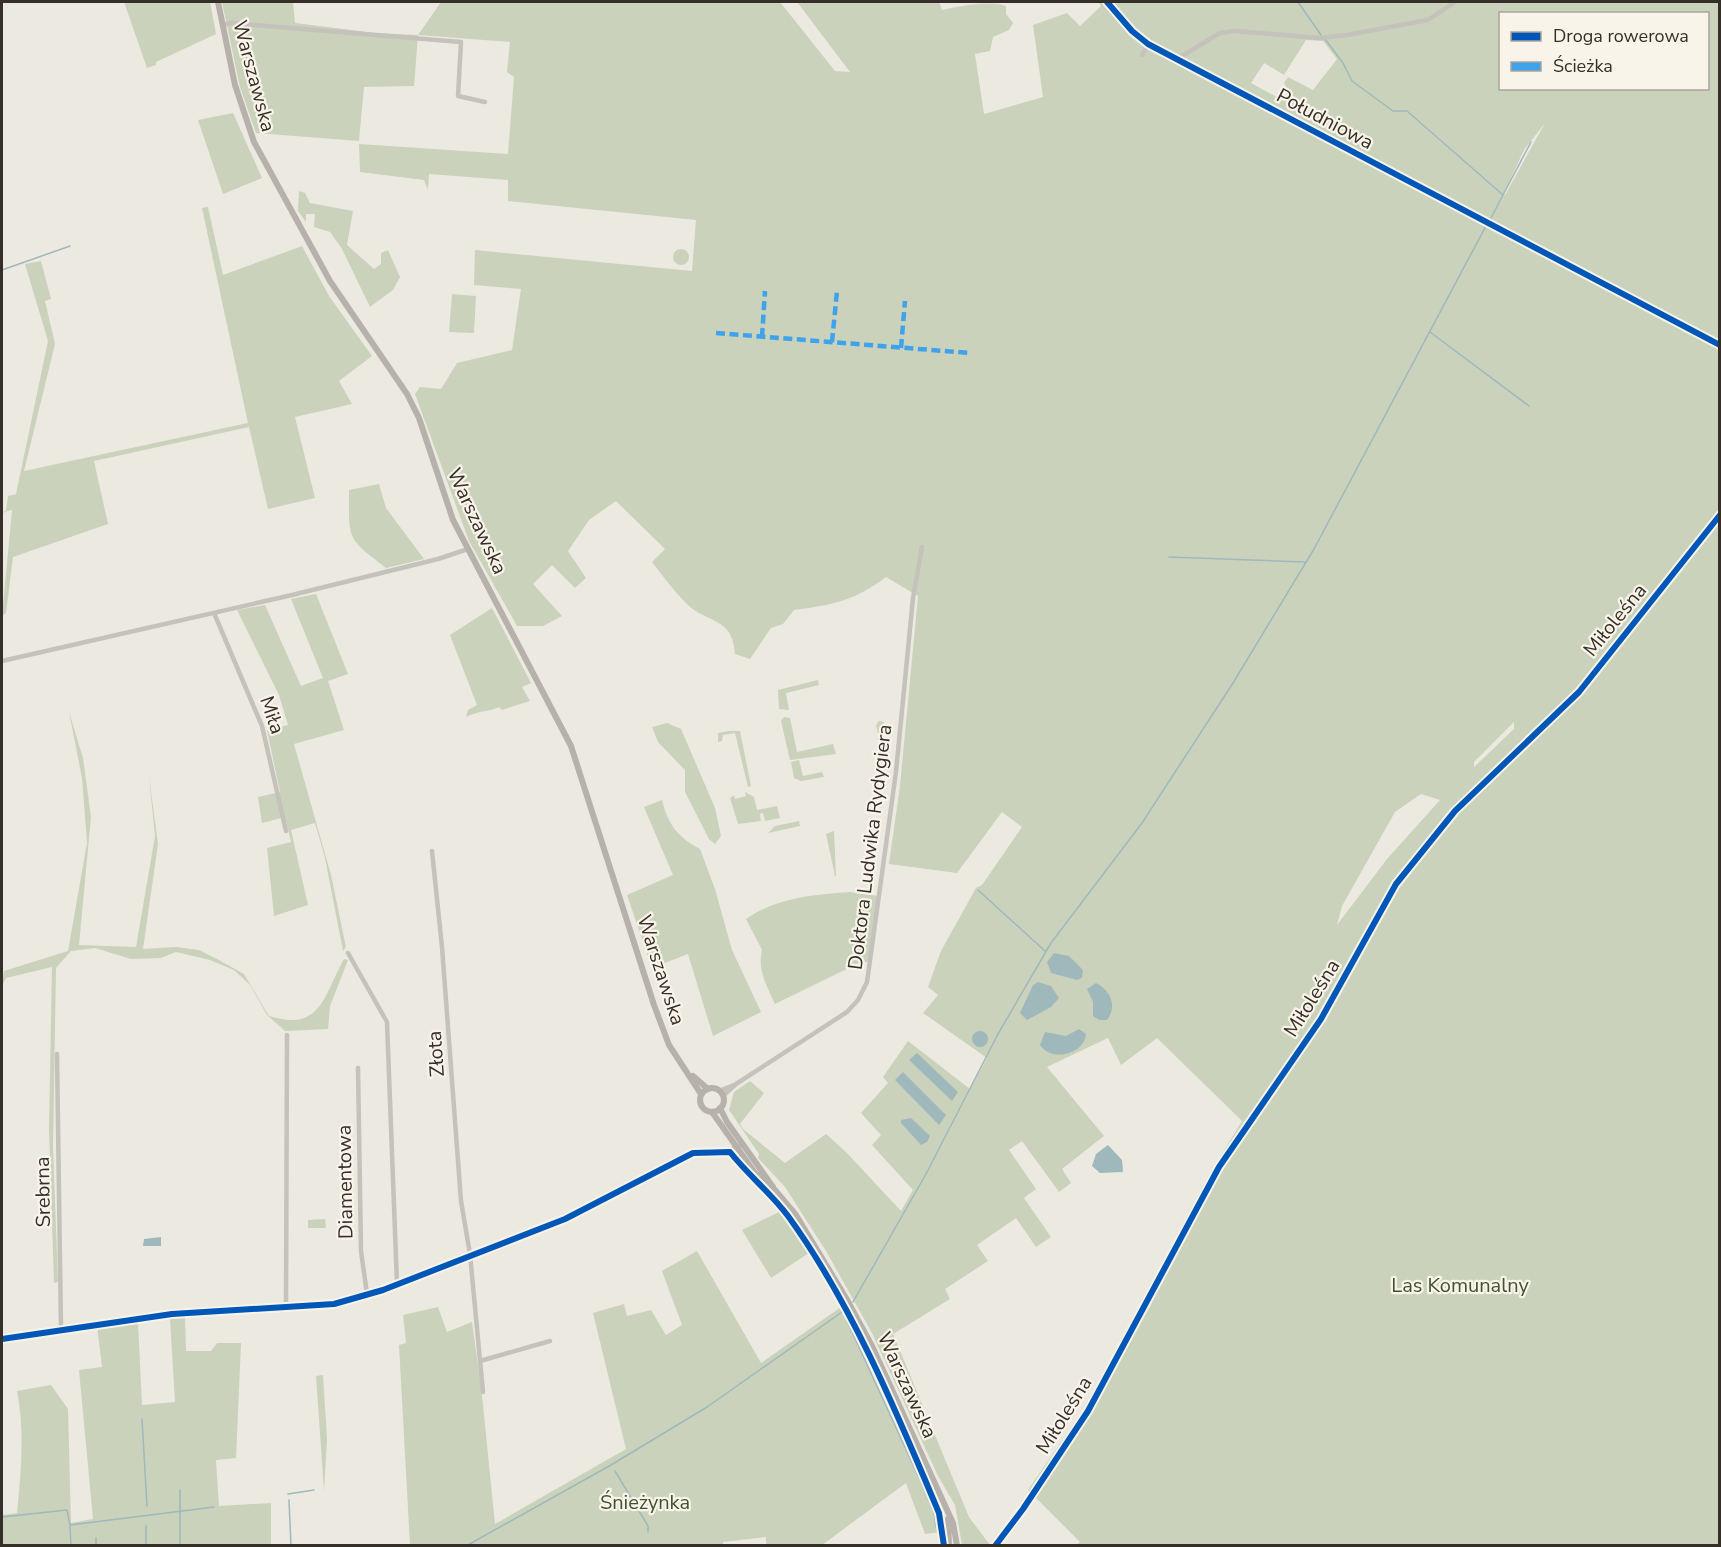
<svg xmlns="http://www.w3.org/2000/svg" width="1721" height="1547" font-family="'Nunito Sans',sans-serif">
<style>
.green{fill:#cad2bc;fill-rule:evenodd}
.water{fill:#9fb8bc}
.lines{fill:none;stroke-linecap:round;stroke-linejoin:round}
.stream{stroke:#9fb8bc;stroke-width:1.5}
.minor{stroke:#c5c1bb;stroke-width:4.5}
.tertiary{stroke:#c5c1bb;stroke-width:5}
.secondary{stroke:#b6b1ab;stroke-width:6}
.quiet{stroke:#3fa3eb;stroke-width:4.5;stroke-dasharray:9 4.5;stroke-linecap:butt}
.cycleway-casing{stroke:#f8f4e9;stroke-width:10}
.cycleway{stroke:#0057b8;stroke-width:6}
.labels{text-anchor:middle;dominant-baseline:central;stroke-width:4.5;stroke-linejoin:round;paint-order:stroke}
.street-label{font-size:20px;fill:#362f29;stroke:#f8f4e9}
.park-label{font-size:20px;fill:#40522e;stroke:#f8f4e9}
</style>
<rect width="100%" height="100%" fill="#ece9e1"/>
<path class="green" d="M124,2H210L216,34L156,62V65L147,68Z
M222,2H293L295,23L376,33L418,35L441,2H780L835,71L850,72L797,2H939L942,10C961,6 988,0 1006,6V14L1013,23L1009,30L993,37L990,51L975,54L984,114L1043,97L1033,25L1067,13L1080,26L1101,6L1098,2H1719V1545H1077L1080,1542L1028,1490L1088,1403L1209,1175L1242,1121L1157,1038L1121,1065L1108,1038L1047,1067L1104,1136L1062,1169L1071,1183L1059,1192L1022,1141L1009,1150L1036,1189L1024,1198L1051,1237L1036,1247L1016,1218L977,1245L988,1261L945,1289L950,1299L893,1334L969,1517L990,1545H962L955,1505L938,1476L872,1333L826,1251L785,1187L758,1158L759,1154L729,1110L734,1092L750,1081L764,1093L740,1124L743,1129L785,1163L826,1134L847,1153L901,1211L913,1190L872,1145L881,1135L861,1113L888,1083L883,1077L908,1041L970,1089L987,1058L923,1013L938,995L928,987L941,951L976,888L982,885L1022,827L1002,812L957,873L889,864L900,786L918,596L886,577C855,601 831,605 794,610L783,624L771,628L750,659L735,654C733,616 706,624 686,603C673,590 663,576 652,562L665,549L616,501L589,520L568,551L586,578L575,588L552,565L533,584L562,616L543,626H517L469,541L415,394L420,387L441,389L457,363L512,350L521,289L474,285L475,250L692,271L696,220L508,201V180L429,174L428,190L424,180L360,172L359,144L508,154L514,77L507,72L510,42L418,35L414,86L364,87L359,141L256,133L240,87ZM1500,14H1708V88H1500ZM1306,40L1323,41L1337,59L1313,90L1288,77L1284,83L1289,93L1284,101L1251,83L1264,63L1284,75ZM1545,123L1505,195L1504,193L1524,150ZM1514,722V729L1474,767V762ZM1421,794L1440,800L1387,859L1337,925L1342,906L1395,812Z
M233,113L262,178L223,194L198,120Z
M299,191L305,193L310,203L353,211L347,245L374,269L381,264V253L388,250L400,277L393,290L370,307L342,249L330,232L314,227L315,214H306V222L298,211Z
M208,207L223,275L302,246L329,296L372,356L339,381L352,404L295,417L315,498L268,509L249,427L94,461L108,524L13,557L6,613L2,616L12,510H11L2,513V512L6,511L8,496L16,494L48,341L25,264L41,261L51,299L45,301L55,344L24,471L248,423L202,208Z
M673 257a8 8 0 1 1 16 0a8 8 0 1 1-16 0Z
M452,294L476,296L474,333L449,332Z
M379,484L386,508L424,559L386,568C346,537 349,541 349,490Z
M316,594L348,674L328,681L344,730L294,744L331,875L346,947L343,951L325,858L315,823L291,830L308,905L274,916L267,848L291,842L285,817L262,823L258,797L280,792L267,730L288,725L279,695L237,610L265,605L301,686L323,678L291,599Z
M492,608L531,683L522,687L530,701L502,710L499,707C489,712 480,710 466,717L468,710L477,705L450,635Z
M818,680L819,685L786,693L789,710L779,709L778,690Z
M69,712L83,758L91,817L79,945L136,947L155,836L149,776L158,844L143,949L176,947L199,950L217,959L244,974L269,1016C321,1032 323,997 344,959L348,960L330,1006L328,1029L285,1031L267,1015L250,985L234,970L210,960L176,952L161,958L131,959L95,948L71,951L56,968L53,1148L58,1282L54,1283L49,1128L52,967L6,978L2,986L4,971L68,951L87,843L82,778Z
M784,717L790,718L797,752L833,744L836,754L790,760L781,721Z
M879,721L884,722L881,749L877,738L879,737L876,725Z
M667,723L681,729L715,808L721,836L715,844L709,839L685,792V770L658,742L652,727Z
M728,731H740L751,786L748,787L735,733L723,735L722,741L718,742V733Z
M799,760L803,776L822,772L824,777L801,781L794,778L791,762Z
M745,792L754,797L757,810L777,806L780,818L765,821L763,813L760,814L761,821L738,824L730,798L734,795L735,799L746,796Z
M662,800C668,825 678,837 700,849L715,889L732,950L761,1012L713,1036L688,954L652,968L627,895L673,875L644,807Z
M799,821L800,826L768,833L775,826Z
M834,831L836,876H835L826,834Z
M850,892L878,896L869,962H861L775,1004C767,986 757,970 762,950L746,919C775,898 816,894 850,892Z
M781,1211L809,1253L771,1278L742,1230Z
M325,1219L326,1228H308V1220Z
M697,1251L761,1363L841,1307L937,1514L941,1532L925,1534L906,1483L822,1545H766V1537L723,1542V1546L410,1545L399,1345L406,1343L403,1315L438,1307L447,1332L472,1322L482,1395L495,1524L626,1449L593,1313L624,1304L627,1316L651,1310L666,1335L682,1325L662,1271Z
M185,1317L186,1351H211L217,1343H241L236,1458L216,1460L219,1506L271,1503V1545H2V1515L17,1513C21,1471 25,1432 17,1391L51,1385L68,1409L71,1523L93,1519L79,1370L102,1367L97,1326L138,1322L142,1405L175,1402L170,1319Z
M323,1375L327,1439L324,1491L316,1376Z"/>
<path class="water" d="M1054,953L1069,956L1083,970L1082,978L1077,980L1051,973L1047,962Z
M1038,982L1051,986L1059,998L1051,1007L1027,1020L1020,1013L1033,985Z
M1096,983C1110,990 1118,1006 1107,1020H1099L1093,1016V1002L1087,989Z
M1079,1029L1086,1034C1084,1055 1051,1062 1040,1045L1045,1032L1066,1036Z
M972 1039a8 8 0 1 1 16 0a8 8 0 1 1-16 0Z
M917,1053L958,1092L952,1101L909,1060Z
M903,1072L946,1115L939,1125L895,1080Z
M911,1118L930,1136L927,1142L921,1145L901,1123V1120Z
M1108,1145L1122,1160L1123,1172L1100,1173L1092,1166L1096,1154Z
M161,1237V1246H143L144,1239Z"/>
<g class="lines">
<path class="stream" d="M1298,2L1321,35
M1325,39L1343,63L1352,81L1393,111H1407L1503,195L1490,220
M1503,195L1531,142
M2,270L70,246
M1430,332L1529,406
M1169,557L1305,562
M978,890L1045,951
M853,1302L926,1174L998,1034L1051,943L1142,823L1233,683L1314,549L1487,224
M847,1321L921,1482L934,1513L936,1527
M142,1419L147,1506
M615,1471L648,1526V1532
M180,1490V1546
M288,1494L314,1490
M289,1500L291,1546
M2,1517L67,1510L70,1525L214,1507
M70,1526L71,1546
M146,1526V1546
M96,1538V1546
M466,1546L611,1465L707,1407L842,1312"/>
<path class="minor" d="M223,25L231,23L461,42L458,96L485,102
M1142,55L1148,44
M1177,59L1220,33L1235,31L1320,38L1347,35L1428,20L1455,2
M214,613L262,726L286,831
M2,661L292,595L438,559L468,549
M432,851L442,947L461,1201L470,1254L483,1392
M348,953L387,1022L397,1284
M57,1054L61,1329
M358,1068L361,1251L367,1294
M719,1091L734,1085
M723,1096L736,1084L847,1012L858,1000L867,982L896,772L913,598L922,547
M286,1307L287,1035
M480,1361L550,1341"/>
<path class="tertiary" d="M1107,2L1132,31L1148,44L1720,345
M2,1339L172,1314L334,1304L383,1290L565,1219L693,1153H725L741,1145
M995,1546L1023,1509L1088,1411L1219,1167L1321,1019L1396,884L1455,811L1579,692L1720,515"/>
<path class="secondary" d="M218,2L235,85L254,142L330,281L407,394L419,418L453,520L571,746L654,1005L669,1045L701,1094
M693,1076L708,1089
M700 1100a12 12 0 1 1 24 0a12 12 0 1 1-24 0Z
M720,1108L727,1122L773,1187
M712,1112L755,1173L775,1190L796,1215L846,1298L872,1346L953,1523L957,1546
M948,1519L949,1546"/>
<path class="quiet" d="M716,333L970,353
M762,337L765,291
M832,342L837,291
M901,348L905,301"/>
<g class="cycleway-casing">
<path id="cycleway" d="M1107,2L1132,31L1148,44L1720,345
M2,1339L172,1314L334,1304L383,1290L565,1219L693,1153L730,1152C748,1175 771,1193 788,1216C852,1304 897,1413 939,1513L944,1546
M995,1546L1023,1509L1088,1411L1219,1167L1321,1019L1396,884L1455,811L1579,692L1720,515"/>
</g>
<use href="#cycleway" class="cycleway"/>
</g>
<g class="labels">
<g class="street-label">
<text transform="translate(254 76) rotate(75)">Warszawska</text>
<text transform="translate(1325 119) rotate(28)">Południowa</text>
<text transform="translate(477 521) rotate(65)">Warszawska</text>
<text transform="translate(1615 620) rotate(-51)">Miłoleśna</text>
<text transform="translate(272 715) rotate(71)">Miła</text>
<text transform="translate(870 847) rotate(-83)">Doktora Ludwika Rydygiera</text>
<text transform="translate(661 970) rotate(72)">Warszawska</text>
<text transform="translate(1312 998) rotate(-58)">Miłoleśna</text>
<text transform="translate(436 1054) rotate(-94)">Złota</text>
<text transform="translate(345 1182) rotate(-91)">Diamentowa</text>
<text transform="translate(43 1192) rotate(-91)">Srebrna</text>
<text transform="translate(907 1385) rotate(65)">Warszawska</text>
<text transform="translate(1064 1415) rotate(-58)">Miłoleśna</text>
</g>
<g class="park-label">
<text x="1460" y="1285">Las Komunalny</text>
<text x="645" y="1502">Śnieżynka</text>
</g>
</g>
<rect width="1721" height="1547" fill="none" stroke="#362f29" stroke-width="6"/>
<rect x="1499" y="12" width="210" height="78" fill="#f8f4e9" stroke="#aaa59c" stroke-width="1.5"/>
<rect x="1511" y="32" width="30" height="9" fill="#0057b8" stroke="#aaa59c" stroke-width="1.5"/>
<text x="1553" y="42" font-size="18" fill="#362f29">Droga rowerowa</text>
<rect x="1511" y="62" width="30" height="9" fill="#3fa3eb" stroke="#aaa59c" stroke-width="1.5"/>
<text x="1553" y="72" font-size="18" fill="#362f29">Ścieżka</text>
</svg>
